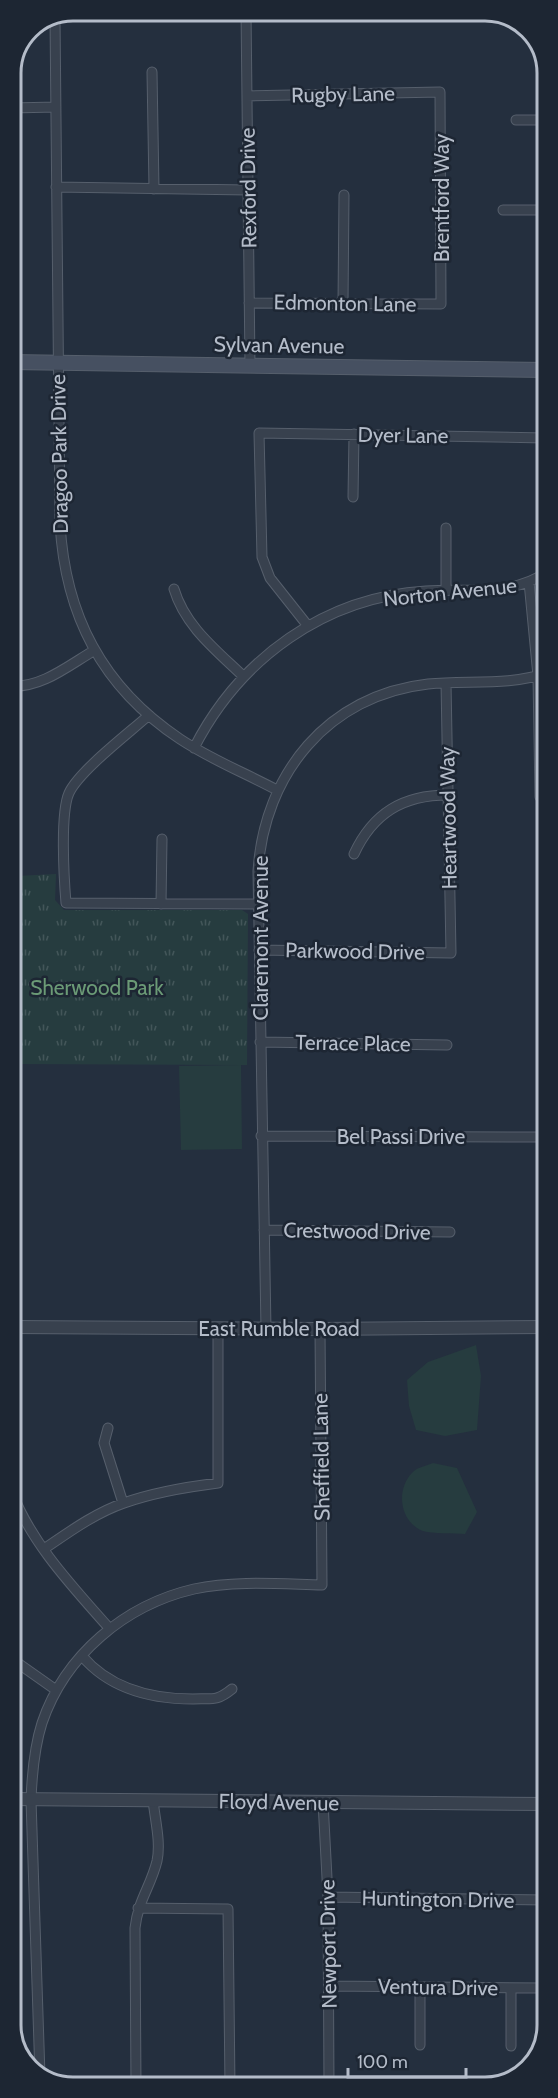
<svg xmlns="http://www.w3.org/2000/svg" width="558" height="2098" font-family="Cabin,sans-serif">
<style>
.green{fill:#263c3f}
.park{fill:url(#park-tufts)}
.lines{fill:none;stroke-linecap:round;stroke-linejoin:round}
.minor-casing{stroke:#565f6c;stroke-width:11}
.tertiary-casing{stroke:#565f6c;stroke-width:14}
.secondary-casing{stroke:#565f6c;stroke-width:16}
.minor{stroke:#38414e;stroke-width:9}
.tertiary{stroke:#38414e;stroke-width:12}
.secondary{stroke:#465061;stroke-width:14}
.labels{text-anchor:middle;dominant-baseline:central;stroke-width:5;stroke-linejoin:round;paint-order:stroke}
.street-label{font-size:21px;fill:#b4bcc9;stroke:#1d2633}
.park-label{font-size:21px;fill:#6b9a76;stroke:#1d2633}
.rim{fill:none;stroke:#b4bcc9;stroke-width:3}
</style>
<defs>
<pattern id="park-tufts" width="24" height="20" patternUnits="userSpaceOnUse" patternTransform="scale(1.5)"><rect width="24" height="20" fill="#263c3f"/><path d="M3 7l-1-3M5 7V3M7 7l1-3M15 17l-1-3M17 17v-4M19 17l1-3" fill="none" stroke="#435659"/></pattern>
</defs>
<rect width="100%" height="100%" fill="#242f3e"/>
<path class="green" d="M241,1065L242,1149L181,1150L179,1066Z
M536,1342H543V1362L547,1357V1368L542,1382L541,1472C541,1484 547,1492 547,1504L539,1493L535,1480Z
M476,1345L481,1376L477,1430L445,1436L416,1430L409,1406L407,1380L428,1362Z
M433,1463L457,1468L477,1512L465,1534C454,1533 433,1534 423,1531C399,1522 396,1489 412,1473C417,1467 426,1466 433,1463Z"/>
<path class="park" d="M56,874L55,900L64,910H242L248,914L247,1065L20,1064L17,876Z"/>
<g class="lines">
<g class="minor-casing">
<path id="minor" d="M246,11L250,366
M55,18L60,523C65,615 102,687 180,739C210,759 245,773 277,790
M152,72L154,189
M247,96L440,92L441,304L249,303
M11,108L56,107
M516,120H546
M56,187L248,190
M503,210H546
M343,303L344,195
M353,497L354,434
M446,528V590
M542,540L547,544
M529,582L538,676L540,797H547
M174,589C185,626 216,650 243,676
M308,626L270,578L262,557L259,433L546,438
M11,686C42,688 69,665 95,650
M149,715C129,733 79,771 69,793C60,813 64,879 66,903L258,904
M194,748C240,658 325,597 426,591C467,588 511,597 547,572
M354,854C373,813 403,795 448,795
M161,904L162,839
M259,950L451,953L446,683
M260,1042L447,1045
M261,1136L542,1137
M264,1230L450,1232
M542,1327V892H547
M266,1329L258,871C264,774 328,695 428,684C468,680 508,686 547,673
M108,1428L104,1443L123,1503
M11,1490C31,1543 72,1586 109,1628
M44,1549C69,1532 95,1513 124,1503C155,1492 186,1487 218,1483V1328
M82,1656C110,1689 152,1699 193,1699C212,1698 216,1702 232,1689
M12,1659L56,1690
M323,1802L328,1897L329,2087
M328,1897L547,1900
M138,1908L228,1909L230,2087
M329,1986L547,1988
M420,2045V1987
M511,2046V1988
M40,2076L31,1800C32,1774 34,1748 42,1723C65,1655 125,1605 194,1589C235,1580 281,1584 322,1585L320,1329
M136,2087L135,1928C138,1900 151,1886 157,1861C161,1842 155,1820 153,1800"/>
</g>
<g class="tertiary-casing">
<path id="tertiary" d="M11,1327L320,1329L547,1327
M12,1799L547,1804"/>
</g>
<g class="secondary-casing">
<path id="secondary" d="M11,362L546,370"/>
</g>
<use href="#minor" class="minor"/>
<use href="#tertiary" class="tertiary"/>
<use href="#secondary" class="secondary"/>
</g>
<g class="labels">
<g class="street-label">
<text transform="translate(343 94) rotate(-1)">Rugby Lane</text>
<text transform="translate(248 188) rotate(-91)">Rexford Drive</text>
<text transform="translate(441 198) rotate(-90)">Brentford Way</text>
<text transform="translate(345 303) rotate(1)">Edmonton Lane</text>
<text transform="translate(279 345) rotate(1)">Sylvan Avenue</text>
<text transform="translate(403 435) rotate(1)">Dyer Lane</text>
<text transform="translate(59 454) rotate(-91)">Dragoo Park Drive</text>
<text transform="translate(450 592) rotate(-6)">Norton Avenue</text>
<text transform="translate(448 818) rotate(-91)">Heartwood Way</text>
<text transform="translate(260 938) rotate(-90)">Claremont Avenue</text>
<text transform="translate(355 951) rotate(1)">Parkwood Drive</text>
<text transform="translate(353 1043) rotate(1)">Terrace Place</text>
<text x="401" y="1136">Bel Passi Drive</text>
<text transform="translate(357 1231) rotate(1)">Crestwood Drive</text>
<text x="279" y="1328">East Rumble Road</text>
<text transform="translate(321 1457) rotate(-91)">Sheffield Lane</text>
<text transform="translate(279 1802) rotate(1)">Floyd Avenue</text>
<text transform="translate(438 1899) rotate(1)">Huntington Drive</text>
<text transform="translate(328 1944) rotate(-91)">Newport Drive</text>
<text transform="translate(438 1987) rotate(1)">Ventura Drive</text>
</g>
<g class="park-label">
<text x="97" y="987">Sherwood Park</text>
</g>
</g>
<path d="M0 0H558V2098H0ZM73 21H485A52 52 0 0 1 537 73V2025A52 52 0 0 1 485 2077H73A52 52 0 0 1 21 2025V73A52 52 0 0 1 73 21Z" fill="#1d2633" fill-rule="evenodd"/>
<path class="rim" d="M73 21H485A52 52 0 0 1 537 73V2025A52 52 0 0 1 485 2077H73A52 52 0 0 1 21 2025V73A52 52 0 0 1 73 21Z"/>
<path d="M348 2068v9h118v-9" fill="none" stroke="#b4bcc9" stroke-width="3"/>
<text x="357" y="2068" font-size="18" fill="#b4bcc9" stroke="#1d2633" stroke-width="4.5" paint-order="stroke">100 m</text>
</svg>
